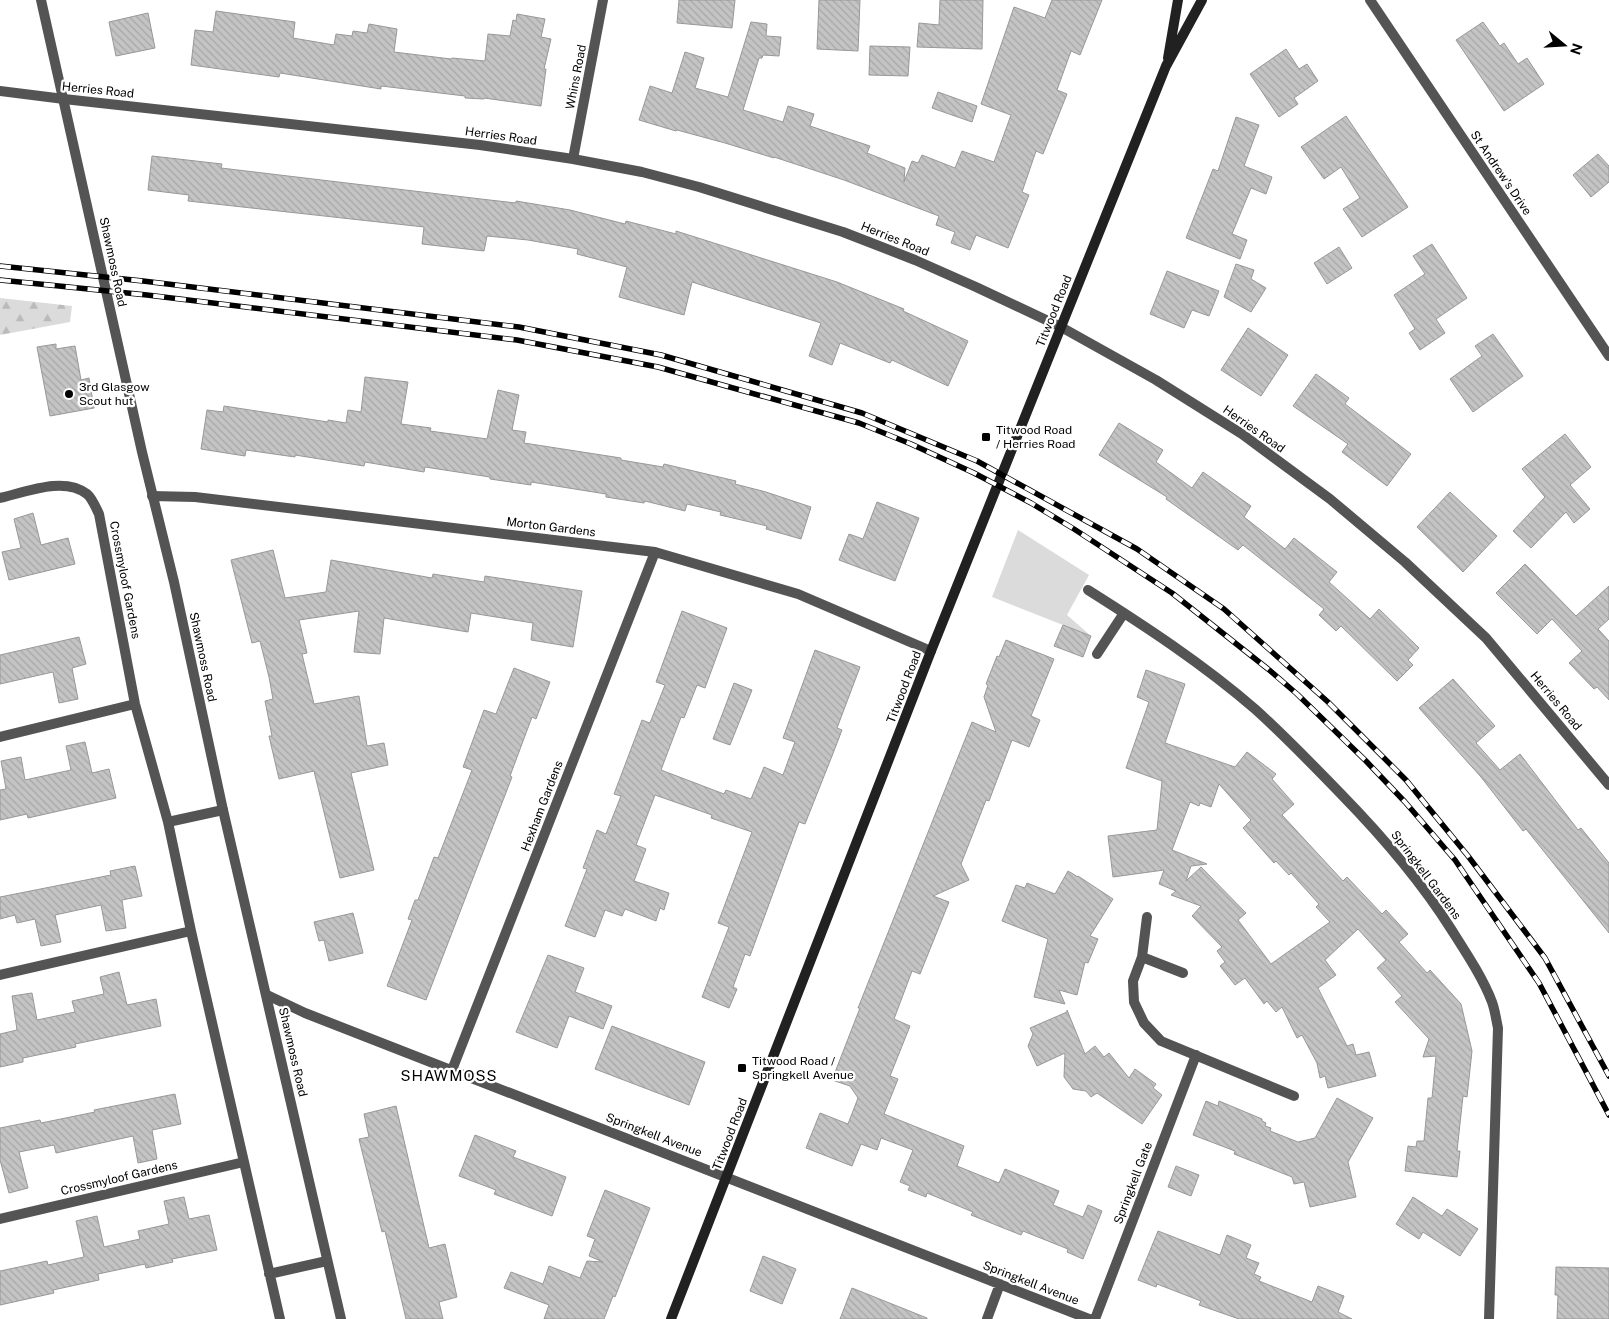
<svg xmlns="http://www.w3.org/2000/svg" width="1609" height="1319" font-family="'Public Sans',sans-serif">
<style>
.green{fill:#dbdbdb}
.forest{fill:url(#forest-firs)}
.building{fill:url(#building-back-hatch);stroke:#989898;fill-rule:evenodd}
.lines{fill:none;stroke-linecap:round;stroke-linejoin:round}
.minor{stroke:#545454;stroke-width:10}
.tertiary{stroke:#545454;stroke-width:10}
.secondary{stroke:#212121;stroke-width:10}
.rail-casing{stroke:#000;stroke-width:5.5}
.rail{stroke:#fff;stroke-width:4;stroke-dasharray:11;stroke-linecap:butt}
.poi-dot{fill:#000;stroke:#fff;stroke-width:2}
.labels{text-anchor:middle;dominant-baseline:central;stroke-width:4.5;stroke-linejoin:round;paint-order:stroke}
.street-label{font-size:12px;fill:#000;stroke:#fff}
.poi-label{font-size:12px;fill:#000;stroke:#fff;text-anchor:start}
.quarter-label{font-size:15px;letter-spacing:1px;fill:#000;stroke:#fff}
</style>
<defs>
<pattern id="forest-firs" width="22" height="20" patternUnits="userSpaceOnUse" patternTransform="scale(1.25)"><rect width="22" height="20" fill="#dbdbdb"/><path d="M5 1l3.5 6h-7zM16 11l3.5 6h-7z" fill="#bababa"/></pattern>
<pattern id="building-back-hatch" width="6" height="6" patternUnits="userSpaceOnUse" patternTransform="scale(1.25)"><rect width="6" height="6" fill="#c4c4c4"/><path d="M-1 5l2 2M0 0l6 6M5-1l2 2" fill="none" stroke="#a7a7a7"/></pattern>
</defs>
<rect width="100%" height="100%" fill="#fff"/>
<path class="green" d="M1018,530L1089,575L1067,615L1091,636L992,597Z"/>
<path class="forest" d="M0,298L72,306L70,322L0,335Z"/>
<path class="building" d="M679,0H735L732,28L677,23Z
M819,0H860L858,51L817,49Z
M940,0H983L982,49L917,47L919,23L939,25Z
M1052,0H1102L1080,55L1071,51L1057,90L1067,94L1043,154L1036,151L1022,192L1029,195L1008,248L976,235L970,250L951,243L955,232L936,225L939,216L844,180L774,157V158L725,143L677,130L676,131L639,120L650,86L672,93L685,52L704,58L695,88L728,97L751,22L767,24L766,36L781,37L779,56L763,55L762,58H759L743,110L783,122L788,106L814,114L810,126L870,146L867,153L905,168L904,182L912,161L918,163L922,155L955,168L962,151L994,162L1011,115L981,104L1014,7L1045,18Z
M216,11L295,22L293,38L334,45L336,34L352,36L353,31L367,33L369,24L397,29L394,52L451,59L452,58L485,61L488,34L510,36L513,20L516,21L517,14L545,19L541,37L551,39L544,69H546L541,106L484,98V99L465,98V96L381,86V89L280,73L279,77L191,65L195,30L213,32Z
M148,13L155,48L116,56L109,22Z
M1483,22L1500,46L1504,43L1518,64L1527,58L1544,84L1504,111L1456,40Z
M870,46L910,47L908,76L869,75Z
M1286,49L1299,69L1307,64L1318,81L1294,98L1298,104L1279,117L1250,74Z
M938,92L977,106L972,122L932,108Z
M1346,116L1408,207L1362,237L1343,209L1360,198L1341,167L1324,179L1301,147Z
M1236,117L1259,125L1244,166L1272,177L1266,194L1251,188L1232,234L1247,240L1240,259L1186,238L1213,169L1218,171Z
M1598,154L1609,166V182L1591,197L1573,175Z
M152,156L222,164L221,168L481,199L516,203V201L570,210L625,224L626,221L676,234V231L837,282L904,309L903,311L968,341L948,386L892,360L890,363L840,343L832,365L809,356L821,323L692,282L684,315L619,297L627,267L577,254L578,249L528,240L487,236L484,251L422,244L424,227L188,201L189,195L148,190Z
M1432,244L1467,298L1436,319L1445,333L1420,350L1409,333L1415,329L1394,295L1425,274L1413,256Z
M1339,247L1352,268L1327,284L1314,263Z
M1236,264L1254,270L1251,279L1266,288L1251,312L1224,297Z
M1167,271L1219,291L1209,316L1192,310L1184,328L1150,314Z
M1248,328L1288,355L1261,396L1221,370Z
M1493,334L1523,376L1473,412L1450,379L1482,356L1475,346Z
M56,344V349L75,346L81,380L89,378L94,408L50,416L37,347Z
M1316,374L1349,398L1345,404L1411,454L1387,486L1342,452L1348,444L1293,406Z
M365,377L408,382L401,424L431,428L430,431L487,439L498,390L519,395L512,430L526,432L524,443L621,458V460L663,467L664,464L736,481L735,484L766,492L811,507L801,539L766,529L767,526L720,515L721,512L687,504L685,511L645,501L644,503L606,497V494L531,482V485L490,479V477L425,467L424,472L365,462L364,466L295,455V457L246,450L245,456L201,449L207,410L223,412L224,406L328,422V420L346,423L348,410L361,412Z
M1119,423L1163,450L1156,462L1192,488L1203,472L1251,506L1244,517L1285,549L1294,538L1337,572L1329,582L1370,619L1379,609L1419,648L1408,660L1413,665L1397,681L1341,626L1336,631L1319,615L1324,609L1243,545L1238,550L1166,499L1167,497L1099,455Z
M1565,434L1591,467L1570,485L1590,509L1574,523L1566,512L1531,548L1513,531L1545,497L1522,469Z
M1450,492L1497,536L1463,572L1417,527Z
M877,502L919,518L895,581L839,560L849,534L863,539Z
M33,513L41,545L68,538L75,564L9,580L2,552L21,548L14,519Z
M273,550L285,598L326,592L331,560L432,578L433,574L484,582L485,576L582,591L573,647L531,640L533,623L471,613L468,632L384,618L380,654L354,652L359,611L299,620L307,653L302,654L314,704L359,696L367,746L384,743L388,765L351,773L374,870L340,878L314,771L279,779L269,736H272L265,701L273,699L269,677L260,641L252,643L231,560Z
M1525,564L1576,616L1609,586V619L1598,629L1609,641V700L1597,687L1594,689L1569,663L1582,651L1552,619L1537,634L1496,593Z
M682,611L727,628L705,688L697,685L684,718L681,717L661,770L724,794L726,790L751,799L764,767L783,775L795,742L783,738L815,650L860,667L837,728L842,730L832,756L805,824L799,822L750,956L745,954L733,987L737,989L729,1008L702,997L729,927L718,923L752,832L711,818L712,815L655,795L636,845L646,849L634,881L669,893L664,910L660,908L656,921L625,909L622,916L605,910L595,937L565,926L587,869L583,868L597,830L606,834L621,796L614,794L642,720L650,723L665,685L656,682Z
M1063,625L1091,636L1083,657L1054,646Z
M79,637L86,664L72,668L78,699L59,703L53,672L0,684V655Z
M1006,640L1054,659L1031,716L1040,720L1029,747L1012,740L989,801L986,800L961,864L969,880L933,896L949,902L920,974L912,971L894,1019L910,1026L890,1076L898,1079L884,1114L964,1146L957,1166L999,1183L1005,1169L1059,1191L1053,1205L1083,1217L1088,1205L1102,1211L1083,1259L1067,1252L1068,1249L1023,1231L1021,1235L971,1215L973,1212L927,1193L926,1197L908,1190L910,1186L900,1182L913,1150L881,1138L877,1150L861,1144L852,1166L806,1148L820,1113L848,1124L858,1098L850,1086L832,1080L860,1008H858L972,722L996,732L984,697L988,685L986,684L997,656L999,657Z
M514,668L550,682L536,719L532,717L510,776L512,777L426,1000L387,986L412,920L408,919L415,900H418L434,857L438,858L472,770L463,767L484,710L496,714Z
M1146,670L1185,684L1165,743L1235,767L1247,752L1276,774L1272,779L1294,804L1282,815L1343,881L1347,877L1382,914L1386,910L1408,934L1399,942L1427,973L1430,970L1461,1004L1472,1051L1467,1097L1463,1096L1457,1151H1460L1457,1177L1405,1171L1408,1146L1416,1147L1417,1141H1424L1428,1098H1432L1436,1056L1423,1057L1429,1039L1395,1002L1402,996L1377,968L1386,960L1358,929L1325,960L1336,975L1318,988L1347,1046L1353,1044L1356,1055L1369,1052L1376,1076L1328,1088L1325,1076L1320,1078L1317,1063L1302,1035L1297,1038L1282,1007L1276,1012L1267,1001L1264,1004L1245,978L1235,985L1220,966L1225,962L1217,951L1222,947L1192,916L1201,906L1171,895L1176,891L1159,884L1164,870L1113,877L1108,836L1157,830L1162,781L1126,768L1149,702L1137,697ZM1219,784L1251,820L1243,828L1274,863L1276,861L1289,875L1291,873L1319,904L1316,907L1330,922L1271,964L1238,920L1246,913L1201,867L1186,881L1191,866L1207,864L1172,850L1190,802L1199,806L1200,803L1211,807Z
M1453,679L1495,726L1476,743L1500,770L1520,754L1578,830L1581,828L1609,863V933L1526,829L1523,831L1481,777L1419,708Z
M734,683L752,690L730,745L713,739Z
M85,742L92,773L109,769L116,798L28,818L27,814L0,820V790L6,789L1,761L21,757L25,780L71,770L66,746Z
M135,866L142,896L122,900L126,928L106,931L101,905L55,915L61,942L41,946L35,919L17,923L15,915L0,919V897L111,875L110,871Z
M1068,871L1078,877V876L1113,899L1090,936L1098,939L1088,963L1085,962L1077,995L1059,990L1065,1004L1034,997L1048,939L1002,921L1016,885L1025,888L1027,883L1055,894Z
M353,913L363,953L329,961L324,940L319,941L314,922Z
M548,955L584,968L575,992L612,1006L603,1029L569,1016L557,1048L516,1032Z
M119,972L127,1005L156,999L161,1026L75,1044L76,1047L23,1058V1062L0,1067V1034L17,1030L12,996L32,993L37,1020L75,1012L72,1001L104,994L100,977Z
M1067,1010L1085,1054L1095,1046L1104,1057L1109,1053L1129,1078L1135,1069L1156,1084L1153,1088L1162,1095L1142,1124L1097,1093L1091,1097L1086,1091L1073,1089L1064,1077L1065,1053L1037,1066L1028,1046L1033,1034L1030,1028L1067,1012Z
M612,1026L705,1062L689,1105L595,1069Z
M175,1094L181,1124L152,1130L157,1159L138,1163L133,1136L56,1153L54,1145L19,1152L28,1188L9,1193L0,1160V1128L40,1120L41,1123L95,1112L94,1110Z
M1337,1098L1373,1118L1348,1162L1356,1197L1310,1207L1304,1182L1294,1184L1292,1177L1234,1154L1235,1151L1193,1135L1206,1101L1218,1106L1219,1101L1262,1119V1121L1266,1123L1265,1126L1271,1128L1270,1131L1298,1142L1315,1138Z
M396,1106L429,1248L445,1244L457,1297L439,1302L443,1319H406L385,1231L382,1232L359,1139L369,1137L364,1114Z
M475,1135L516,1151L513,1157L566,1177L552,1216L494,1194L496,1190L459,1176Z
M1176,1166L1199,1175L1191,1196L1168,1187Z
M605,1190L650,1208L615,1297L613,1296L604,1319H544L549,1305L504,1288L511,1272L543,1284L549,1266L580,1278L587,1261L603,1262L589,1256L595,1239L587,1236Z
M184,1197L189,1219L209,1215L217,1250L172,1259L173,1262L146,1268L145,1264L98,1274L99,1280L53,1290L54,1293L0,1305V1271L47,1261L48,1265L84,1257L76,1221L97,1216L104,1247L140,1239L138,1231L169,1224L164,1201Z
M1413,1197L1442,1216L1447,1209L1478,1229L1460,1256L1423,1232L1419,1239L1396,1224Z
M1158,1231L1220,1255L1227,1235L1251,1245L1246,1258L1259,1263L1254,1274L1261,1277L1259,1281L1312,1302L1318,1286L1344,1296L1338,1312L1352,1319H1239L1199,1305L1201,1301L1157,1284L1156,1287L1138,1280Z
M763,1256L796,1269L782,1304L750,1291Z
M1556,1267L1609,1268V1319H1557L1558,1295H1555Z
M852,1288L927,1318V1319H840Z"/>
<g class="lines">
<path class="minor" d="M0,91L64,99L480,145L573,159L642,172L699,187L843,232L915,260L976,287L1061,327L1156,380L1242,434L1330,499L1405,562L1486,638L1609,785
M573,159L603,0
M152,496L195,497L655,552L798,594L931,651
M0,498C26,492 64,476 87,494C92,498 96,508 99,514L135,704L168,822L191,931L280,1319
M1088,590C1145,626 1203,664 1255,709C1285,736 1313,765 1341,794C1382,836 1420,880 1451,929C1465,951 1483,978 1492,1002C1495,1010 1496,1019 1498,1028L1489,1319
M1097,654L1124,613
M0,737L135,704
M168,822L223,810
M1147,917L1142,957L1133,981L1134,1002L1144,1023L1161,1041L1294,1096
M1142,957L1183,973
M0,975L191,931
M267,995L305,1013L1089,1319
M452,1070L655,552
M0,1219L244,1162
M269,1274L327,1261
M987,1319L1000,1284
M1095,1319L1196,1055"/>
<path class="tertiary" d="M41,0L142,452L174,582L223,810L341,1319
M1370,0L1609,356"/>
<path class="secondary" d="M1168,58L1178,0
M671,1319L931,651L1061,327L1166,66L1202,0"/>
<g class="rail-casing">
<path id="rail" d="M0,266L143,281L519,327L661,355L862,413L977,461L1137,549L1224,609L1328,702L1406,780L1468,856L1545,958L1609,1076
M0,280L147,295L517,340L658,367L859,423L911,444L974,473L1031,503L1074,529L1172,593L1268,669L1297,694L1366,761L1405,802L1455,860L1539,983L1609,1115"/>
</g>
<use href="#rail" class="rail"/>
</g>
<g class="poi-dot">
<circle cx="69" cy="394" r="5"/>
<rect x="981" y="432" width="10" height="10" rx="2.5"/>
<rect x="737" y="1063" width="10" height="10" rx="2.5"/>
</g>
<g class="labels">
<g class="street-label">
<text transform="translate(576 77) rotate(-79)">Whins Road</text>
<text transform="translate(98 90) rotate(6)">Herries Road</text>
<text transform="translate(501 136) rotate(8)">Herries Road</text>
<text transform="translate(1501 173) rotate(56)">St Andrew's Drive</text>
<text transform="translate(895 239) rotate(22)">Herries Road</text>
<text transform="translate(113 262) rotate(78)">Shawmoss Road</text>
<text transform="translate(1054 311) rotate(-68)">Titwood Road</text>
<text transform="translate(1254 429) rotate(35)">Herries Road</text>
<text transform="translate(551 527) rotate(7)">Morton Gardens</text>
<text transform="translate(125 580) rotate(79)">Crossmyloof Gardens</text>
<text transform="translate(203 657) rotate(78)">Shawmoss Road</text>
<text transform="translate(904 687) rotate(-69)">Titwood Road</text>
<text transform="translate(1556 701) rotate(50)">Herries Road</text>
<text transform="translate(542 806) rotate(-69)">Hexham Gardens</text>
<text transform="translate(1426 875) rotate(53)">Springkell Gardens</text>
<text transform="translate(293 1052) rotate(77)">Shawmoss Road</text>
<text transform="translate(730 1134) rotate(-69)">Titwood Road</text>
<text transform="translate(654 1135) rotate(21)">Springkell Avenue</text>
<text transform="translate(119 1178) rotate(-13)">Crossmyloof Gardens</text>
<text transform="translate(1133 1183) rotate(-69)">Springkell Gate</text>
<text transform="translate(1031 1283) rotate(21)">Springkell Avenue</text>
</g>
<g class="poi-label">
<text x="79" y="387">3rd Glasgow<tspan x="79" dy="14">Scout hut</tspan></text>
<text x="996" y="430">Titwood Road<tspan x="996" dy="14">/ Herries Road</tspan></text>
<text x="752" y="1061">Titwood Road /<tspan x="752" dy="14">Springkell Avenue</tspan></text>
</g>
<g class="quarter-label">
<text x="449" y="1075">SHAWMOSS</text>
</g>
</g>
<g transform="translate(1564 45) rotate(108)" stroke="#ffffff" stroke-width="4" paint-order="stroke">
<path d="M0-4L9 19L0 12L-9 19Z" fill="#000000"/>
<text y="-8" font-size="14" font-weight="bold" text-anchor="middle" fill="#000000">N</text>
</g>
</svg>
